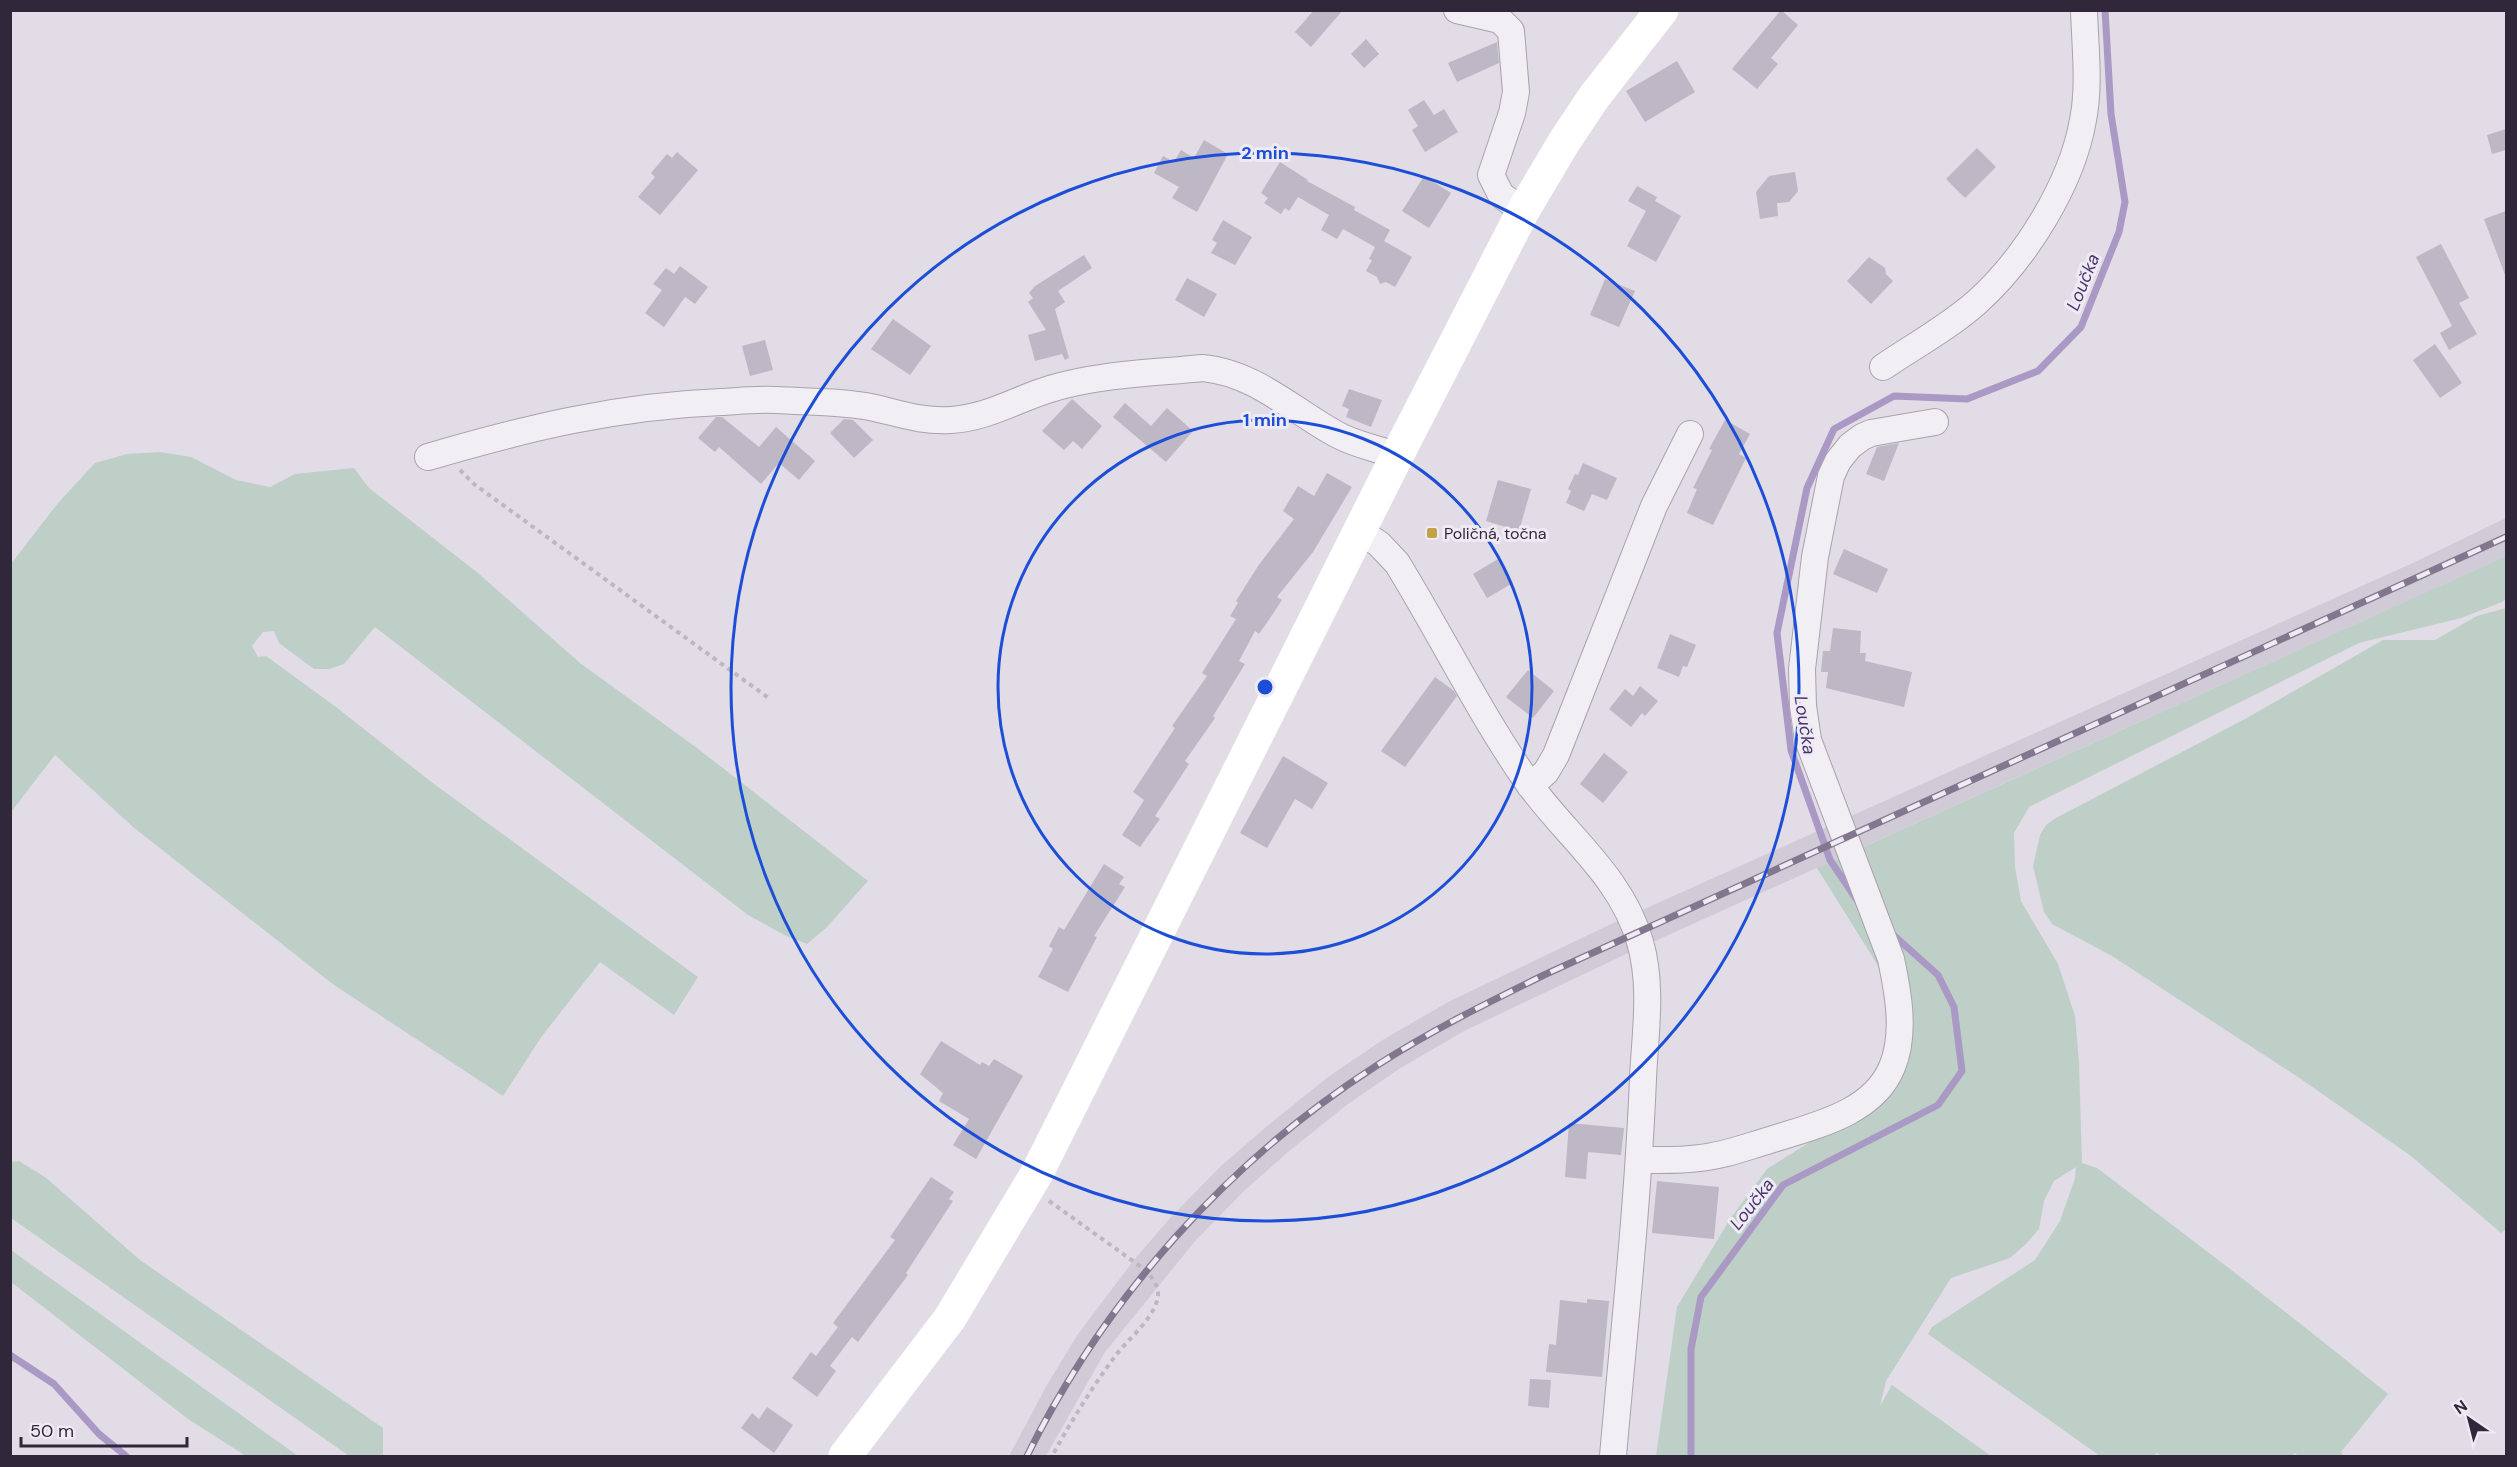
<svg xmlns="http://www.w3.org/2000/svg" width="2517" height="1467" font-family="'DM Sans',sans-serif">
<style>
.built{fill:#d0cbd7}
.green{fill:#becfc8}
.lines{fill:none;stroke-linecap:round;stroke-linejoin:round}
.stream{stroke:#a999c4;stroke-width:7}
.building{fill:#beb7c5}
.street-casing{stroke:#a9a2af;stroke-width:28}
.path{stroke:#bcb7c0;stroke-width:4;stroke-dasharray:4.5 4.5;stroke-linecap:butt}
.street{stroke:#f2eff4;stroke-width:26}
.secondary{stroke:#fff;stroke-width:33}
.rail-casing{stroke:#82778e;stroke-width:7}
.rail{stroke:#efebf4;stroke-width:4.5;stroke-dasharray:14;stroke-linecap:butt}
.ring{fill:none;stroke:#1d4ed8;stroke-width:3}
.poi-dot{fill:#c6a246;stroke:#efebf4;stroke-width:2}
.labels{text-anchor:middle;dominant-baseline:central;stroke-width:6;stroke-linejoin:round;paint-order:stroke}
.poi-label{font-size:16px;fill:#31273b;stroke:#efebf4;text-anchor:start}
.water-label{font-size:18px;font-style:italic;fill:#4b336d;stroke:#efebf4}
.centre{fill:#1d4ed8;stroke:#efebf4;stroke-width:3}
.ring-label{font-size:18px;text-anchor:middle;font-weight:bold;fill:#1d4ed8;stroke:#efebf4;stroke-width:6;stroke-linejoin:round;paint-order:stroke}
</style>
<rect width="100%" height="100%" fill="#e1dce6"/>
<path class="built" d="M2506,518V556L1622,956L1464,1031L1399,1069L1348,1104L1288,1152L1244,1191L1196,1240L1105,1352L1046,1456H1009L1047,1385L1078,1334L1134,1260L1171,1217L1221,1166L1266,1127L1328,1077L1381,1041L1448,1002L1609,925L2415,562Z"/>
<path class="green" d="M160,452L191,457L236,480L270,487L295,474L354,468L369,488L478,573L580,663L697,748L868,881L826,928L807,944L786,936L748,915L375,627L344,664L329,669H314L279,643L274,631L263,632L252,646L258,657L266,656L336,707L430,781L698,977L674,1015L600,962L542,1036L503,1096L334,985L133,827L55,755L11,812V564L58,503L95,463L127,454Z
M2506,556V599L2502,602L2461,618L2359,643L2029,807L2014,833L2015,867L2021,901L2058,964L2075,1016L2079,1062L2082,1163L2097,1168C2195,1242 2293,1316 2388,1394L2341,1452L2344,1456H2298L2295,1453L2292,1456H2161L2157,1453L2153,1456H2100L1928,1334L1932,1327L2035,1260L2060,1221L2075,1178L2076,1167L2054,1181L2044,1201L2039,1229L2026,1244L2010,1258L1951,1278L1886,1381L1880,1406L1892,1385L1991,1456H1656L1677,1307L1730,1219L1767,1169L1834,1127L1879,1096L1900,1001L1817,868Z
M2506,608V1229L2501,1233L2411,1156L2301,1079L2112,956L2052,924L2044,912L2033,866L2040,835L2046,825L2054,819L2245,719L2383,640H2435L2477,616Z
M10,1159L13,1162L19,1161L45,1177L140,1260L383,1428V1456H349L11,1218Z
M11,1250L298,1456H246L188,1419L11,1282Z"/>
<g class="lines">
<path class="stream" d="M1859,903L1830,860L1791,750L1777,633L1807,488L1834,429L1894,396L1967,399L2038,371L2081,327L2119,232L2125,202L2111,114L2105,10
M10,1355L54,1384L99,1434L126,1456
M1691,1456V1349L1701,1297L1783,1185L1938,1105L1962,1071L1954,1007L1938,975L1889,931"/>
</g>
<path class="building" d="M1314,10H1343L1311,47L1295,32Z
M1781,10L1798,25L1771,58L1778,64L1757,89L1732,69Z
M1366,39L1379,54L1364,68L1351,54Z
M1497,42L1499,63L1457,82L1448,63Z
M1677,61L1695,92L1645,122L1626,91Z
M1424,100L1434,115L1444,109L1458,132L1425,152L1412,130L1418,126L1408,110Z
M2506,129V150L2492,154L2487,135Z
M1204,140L1228,154L1197,212L1172,198L1179,187L1154,173L1163,156L1174,162L1181,150L1194,158Z
M1977,148L1996,167L1965,198L1946,179Z
M677,152L698,170L660,215L638,197L655,177L651,173L667,154L672,158Z
M1280,162L1308,180L1307,181L1355,207L1354,210L1390,230L1384,241L1412,257L1395,287L1386,282L1380,284L1377,277L1366,271L1372,260L1369,259L1375,247L1343,229L1337,239L1321,230L1329,215L1298,197L1289,211L1285,208L1281,214L1264,203L1268,198L1261,193Z
M1795,172L1798,191L1789,202L1777,203L1778,216L1760,219L1756,192L1769,176Z
M1424,176L1451,193L1429,228L1402,211Z
M1637,186L1657,197L1655,201L1681,216L1656,262L1627,246L1646,211L1628,201Z
M2506,211V274L2505,275L2484,219Z
M1223,220L1252,237L1235,265L1211,253L1217,243L1212,240Z
M2441,244L2469,298L2459,303L2477,334L2449,350L2440,333L2452,326L2416,257Z
M1084,255L1092,268L1058,291L1065,302L1055,309L1069,358L1065,360L1062,354L1035,361L1028,335L1046,330L1028,302L1033,298L1029,293L1035,286Z
M1869,257L1885,268L1886,274L1893,281L1871,304L1847,281Z
M680,266L708,287L695,304L685,297L664,327L645,313L662,290L653,284L666,268L674,274Z
M1187,278L1217,294L1204,317L1175,300Z
M1605,279L1635,291L1619,327L1590,315Z
M893,319L931,346L910,375L871,349Z
M765,340L773,370L750,376L742,346Z
M2435,344L2462,383L2440,398L2413,360Z
M1349,389L1382,400L1371,427L1346,417L1349,409L1342,406Z
M1072,399L1102,426L1082,449L1073,441L1064,450L1042,431Z
M1125,403L1151,426L1167,408L1193,431L1166,462L1113,417Z
M716,417H722L759,447L776,427L815,461L799,480L779,463L761,484L719,447L715,452L698,438Z
M844,419L853,420L873,440L854,458L830,433Z
M1725,420L1750,434L1739,454L1746,458L1713,525L1687,513L1697,489L1693,488L1712,450L1709,449Z
M1899,443L1884,481L1866,474L1877,447Z
M1583,463L1617,478L1607,500L1592,494L1584,511L1566,503L1571,491L1568,489L1575,474L1578,475Z
M1327,473L1352,487L1313,552L1277,597L1282,600L1266,624L1259,634L1255,631L1239,661L1245,664L1213,716L1215,718L1185,761L1189,764L1155,816L1160,819L1140,847L1122,835L1144,800L1133,792L1175,728L1172,726L1207,676L1202,673L1236,619L1230,616L1238,603L1236,601L1258,566L1294,519L1283,511L1298,486L1314,496Z
M1498,480L1531,489L1519,531L1486,521Z
M1844,549L1888,569L1877,593L1833,574Z
M1498,559L1513,583L1487,598L1473,574Z
M1833,628L1861,631L1860,653H1866L1865,661L1912,672L1904,707L1826,688L1828,672H1821L1823,651H1830Z
M1670,634L1696,645L1687,667L1683,666L1679,677L1657,668Z
M1528,670L1554,691L1533,718L1506,697Z
M1435,677L1454,691L1457,696L1405,767L1381,751Z
M1640,686L1658,701L1645,716L1642,713L1631,727L1609,709L1625,689L1633,696Z
M1604,753L1628,772L1603,803L1580,784Z
M1283,756L1328,783L1312,809L1295,799L1267,848L1240,833Z
M1104,864L1124,877L1119,884L1125,887L1094,936L1097,937L1068,992L1038,977L1053,949L1049,946L1059,927L1064,930Z
M941,1041L980,1065L982,1062L989,1066L994,1059L1023,1076L976,1159L953,1145L969,1119L939,1101L943,1093L920,1074Z
M1569,1123L1624,1128L1621,1155L1588,1152L1586,1179L1565,1177Z
M931,1177L954,1192L949,1199L953,1201L906,1273L908,1275L887,1303L858,1342L852,1337L830,1366L836,1371L817,1397L792,1378L811,1352L816,1356L838,1327L833,1323L895,1240L890,1237Z
M1657,1181L1719,1187L1714,1239L1652,1233Z
M1587,1299L1609,1301L1602,1377L1546,1372L1549,1344L1556,1345L1560,1300L1587,1303Z
M1530,1379L1551,1380L1549,1408L1528,1406Z
M767,1407L793,1425L774,1453L741,1428L752,1413L759,1419Z"/>
<g class="lines">
<g class="street-casing">
<path id="street" d="M1457,10L1500,20L1511,31L1516,92L1512,113L1491,175L1501,195L1523,211
M1883,367C1914,346 1949,327 1977,302C2025,259 2072,184 2083,120C2090,85 2085,46 2084,10
M428,457C527,428 617,406 721,402C739,401 758,399 776,400C809,402 843,401 875,408C901,414 924,422 951,420C987,418 1017,399 1050,389C1099,374 1153,373 1203,368C1255,373 1292,410 1336,434C1355,445 1377,448 1397,456
M1360,531L1379,544L1397,563C1440,633 1477,708 1524,777C1562,833 1621,874 1640,942C1653,986 1645,1034 1643,1078C1638,1204 1624,1330 1613,1456
M1530,786L1546,772L1556,755L1654,506L1690,434
M1639,1160C1659,1160 1679,1161 1699,1158C1723,1156 1746,1147 1770,1140C1813,1126 1873,1114 1892,1067C1906,1034 1898,992 1891,959L1808,740L1803,706L1802,669L1815,557L1831,476L1838,461L1850,446L1862,437L1871,433L1935,422"/>
</g>
<path class="path" d="M460,470L474,484L770,699
M1049,1201L1147,1271C1152,1278 1159,1286 1158,1296C1155,1318 1129,1338 1116,1355C1092,1387 1071,1422 1052,1456"/>
<use href="#street" class="street"/>
<path class="secondary" d="M845,1456L950,1318L1037,1173L1397,456L1523,211L1564,142L1594,97L1662,10"/>
<g class="rail-casing">
<path id="rail" d="M1027,1456C1105,1298 1228,1161 1376,1066C1430,1031 1487,1003 1544,975L2506,537"/>
</g>
<use href="#rail" class="rail"/>
</g>
<g class="ring">
<circle cx="1265" cy="687" r="267"/>
<circle cx="1265" cy="687" r="534"/>
</g>
<rect class="poi-dot" x="1426" y="527" width="12" height="12" rx="3"/>
<g class="labels">
<g class="poi-label">
<text x="1444" y="533">Poličná, točna</text>
</g>
<g class="water-label">
<text transform="translate(2083 282) rotate(-68)">Loučka</text>
<text transform="translate(1805 725) rotate(81)">Loučka</text>
<text transform="translate(1752 1204) rotate(-52)">Loučka</text>
</g>
</g>
<circle cx="1265" cy="687" r="9" class="centre"/>
<g class="ring-label">
<text x="1265" y="159">2 min</text>
<text x="1265" y="426">1 min</text>
</g>
<rect width="2517" height="1467" fill="none" stroke="#31273b" stroke-width="24"/>
<g transform="translate(2469 1419) rotate(325)" stroke="#efebf4" stroke-width="4.5" paint-order="stroke">
<path d="M0-4.5L10 22L0 15L-10 22Z" fill="#31273b"/>
<text y="-9" font-size="16" font-weight="bold" text-anchor="middle" fill="#31273b">N</text>
</g>
<path d="M21 1437v9h166v-9" fill="none" stroke="#31273b" stroke-width="3"/>
<text x="30" y="1437" font-size="18" fill="#31273b" stroke="#efebf4" stroke-width="4.5" paint-order="stroke">50 m</text>
</svg>
